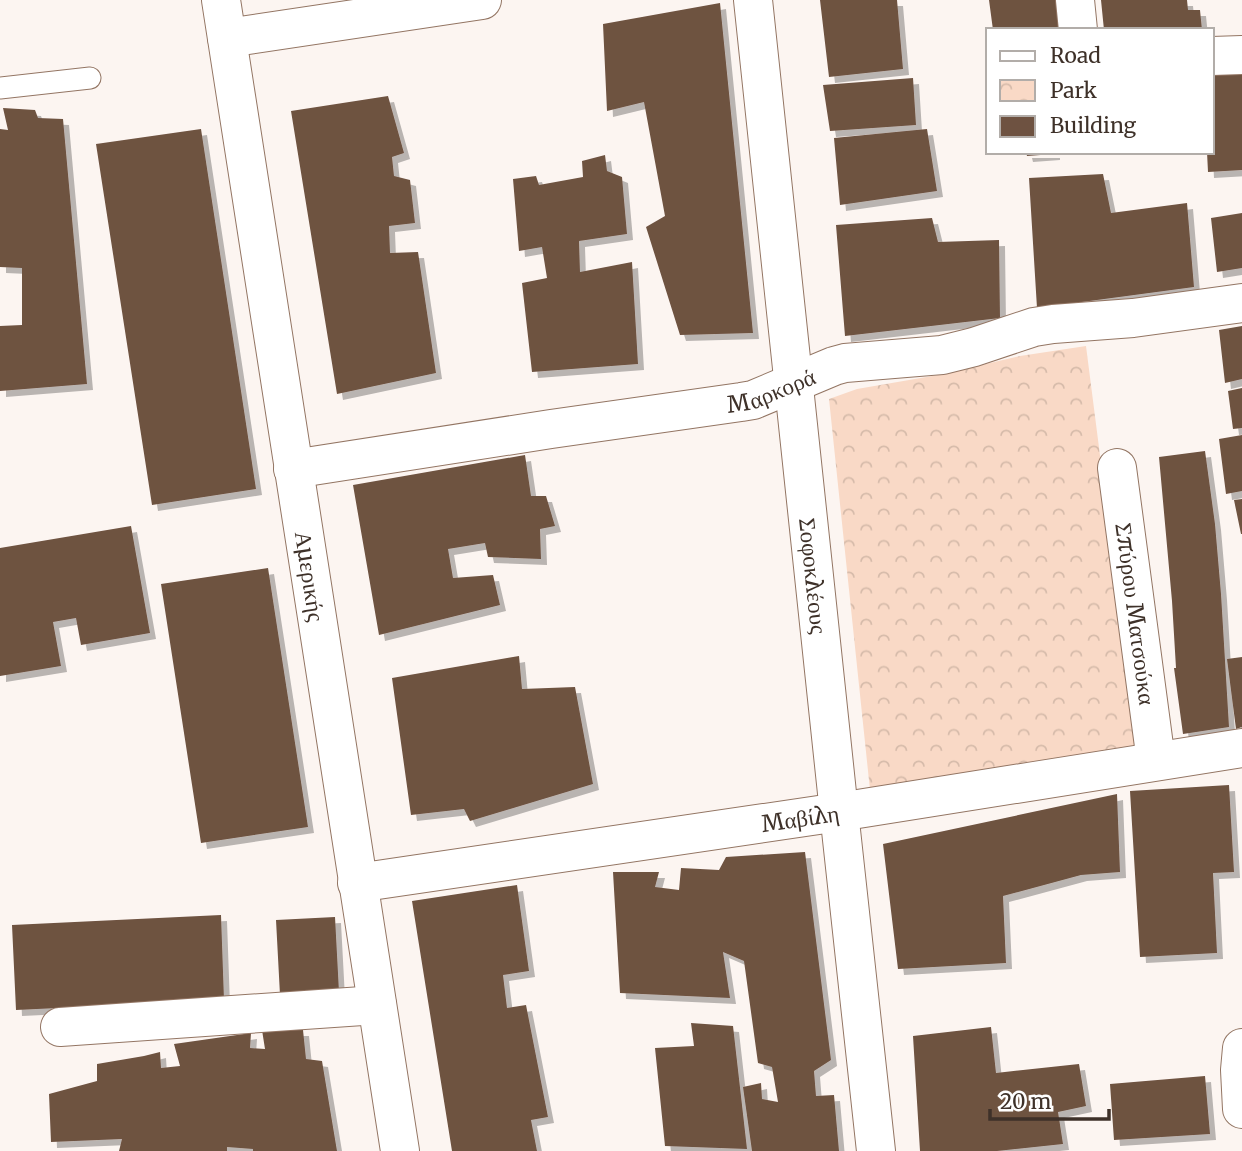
<svg xmlns="http://www.w3.org/2000/svg" width="1242" height="1151" font-family="Merriweather,serif">
<style>
.park{fill:url(#park-crowns)}
.building{fill:#6e5241;filter:url(#shadow)}
.lines{fill:none;stroke-linecap:round;stroke-linejoin:round}
.lane-casing{stroke:#937563;stroke-width:23}
.street-casing{stroke:#937563;stroke-width:40}
.lane{stroke:#fff;stroke-width:21}
.street{stroke:#fff;stroke-width:38}
.labels{text-anchor:middle;dominant-baseline:central;stroke-width:7;stroke-linejoin:round;paint-order:stroke}
.street-label{font-size:23px;fill:#3e3129;stroke:#fff}
</style>
<defs>
<pattern id="park-crowns" width="20" height="18" patternUnits="userSpaceOnUse" patternTransform="scale(1.75)"><rect width="20" height="18" fill="#f9d9c6"/><path d="M2 6a3 3 0 1 1 6 0M12 15a3 3 0 1 1 6 0" fill="none" stroke="#d6bbaa"/></pattern>
<filter id="shadow"><feDropShadow dx="6" dy="6" stdDeviation="0" flood-color="#0004"/></filter>
</defs>
<rect width="100%" height="100%" fill="#fcf5f1"/>
<path class="park" d="M1086,346L1138,752L870,790L829,399L857,389L938,375L1020,356Z"/>
<path class="building" d="M820,0H897L903,69L829,77Z
M989,0H1059L1063,30H993Z
M1101,0H1187L1188,10H1200L1202,30H1104Z
M720,3L753,333L680,335L646,227L665,216L644,102L607,111L603,24Z
M1242,72V170L1208,172L1207,152H1212V75Z
M913,78L916,125L830,131L823,85Z
M388,96L404,153L392,157L394,176L410,180L415,223L389,226L390,253L418,252L436,373L337,394L291,111Z
M3,108L35,110L38,118L63,119L87,384L0,391V326L22,325V268L0,267V129L8,130Z
M201,129L256,489L152,505L96,144Z
M927,129L937,191L840,205L834,138Z
M1026,152H1054V154L1027,156Z
M605,155L607,171L622,177L627,234L579,241L580,272L632,262L638,364L532,372L522,283L547,278L542,247L519,251L513,179L536,176L539,185L583,177L582,161Z
M1103,174L1111,213L1187,203L1194,287L1037,308L1029,178Z
M1242,213V268L1217,272L1211,218Z
M932,218L938,242L999,240L1000,318L845,336L836,225Z
M1242,326V379L1225,383L1219,330Z
M1242,388V428L1233,429L1228,391Z
M1242,435V491L1226,494L1219,439Z
M1205,451L1215,524L1221,594L1229,727L1183,734L1174,668H1176L1172,601L1159,457Z
M525,455L531,496H546L555,526L540,529L541,559L488,557L485,543L448,549L453,578L493,575L500,605L379,635L353,485Z
M1242,499V534H1241L1234,500Z
M131,526L150,633L81,645L76,618L53,622L61,666L0,676V548Z
M268,568L308,827L201,843L161,584Z
M519,656L522,689L575,687L593,784L470,821L464,809L411,815L392,678Z
M1242,657V727L1236,729L1227,659Z
M1229,785L1234,872L1213,873L1217,953L1140,957L1130,791Z
M1117,794L1120,872L1081,875L1003,896L1006,963L898,969L883,844Z
M805,852L831,1060L814,1071L816,1096L834,1095L839,1151H752L743,1087L761,1083L762,1099L778,1102L772,1067L758,1063L744,961L723,952L730,998L620,993L613,872H659L655,887L679,890L681,868L719,870L726,857Z
M517,885L529,971L503,975L507,1008L526,1005L548,1117L531,1120L537,1151H452L412,901Z
M221,915L224,1000L16,1010L12,925Z
M335,917L339,992L280,995L276,920Z
M691,1023L733,1026L747,1149L665,1146L655,1048L694,1046Z
M991,1027L996,1073L1079,1064L1086,1106L1058,1112L1063,1144L997,1151H920L913,1036Z
M262,1030H303L306,1059L322,1061L337,1151H253V1149L227,1147V1151H119L122,1139L51,1142L49,1094L97,1081V1064L144,1056L160,1052L161,1068L180,1066L174,1044L251,1033L250,1048L265,1049Z
M1205,1076L1210,1134L1114,1140L1110,1084Z"/>
<g class="lines">
<g class="lane-casing">
<path id="lane" d="M0,88L90,78"/>
</g>
<g class="street-casing">
<g id="street">
<path id="s1" d="M221,0L400,1151"/>
<path id="s2" d="M753,0L839,812L876,1151"/>
<path d="M1075,0L1078,30"/>
<path d="M227,38L482,0"/>
<path d="M1212,56L1242,55"/>
<path id="s3" d="M1117,468L1156,761"/>
<path id="s4" d="M293,469L551,429L741,402L753,400L834,366L845,363L942,355L974,347L1034,327L1053,324L1133,318L1242,303"/>
<path id="s5" d="M357,883L839,812L1242,748"/>
<path d="M60,1027L377,1005"/>
<path d="M1242,1048L1240,1070L1242,1109"/>
</g>
</g>
<use href="#lane" class="lane"/>
<use href="#street" class="street"/>
</g>
<g class="labels">
<g class="street-label">
<text stroke="none"><textPath href="#s4" startOffset="485">Μαρκορά</textPath></text>
<text stroke="none"><textPath href="#s1" startOffset="583">Αμερικής</textPath></text>
<text stroke="none"><textPath href="#s2" startOffset="579">Σοφοκλέους</textPath></text>
<text stroke="none"><textPath href="#s3" startOffset="147">Σπύρου Ματσούκα</textPath></text>
<text stroke="none"><textPath href="#s5" startOffset="448">Μαβίλη</textPath></text>
</g>
</g>
<rect x="986" y="28" width="228" height="126" fill="#ffffff" stroke="#b2ada9" stroke-width="2"/>
<rect x="1000" y="51" width="35" height="10" fill="#ffffff" stroke="#b2ada9" stroke-width="2"/>
<text x="1050" y="63" font-size="21" fill="#3e3129">Road</text>
<rect x="1000" y="80" width="35" height="21" fill="url(#park-crowns)" stroke="#b2ada9" stroke-width="2"/>
<text x="1050" y="98" font-size="21" fill="#3e3129">Park</text>
<rect x="1000" y="116" width="35" height="21" fill="#6e5241" stroke="#b2ada9" stroke-width="2"/>
<text x="1050" y="133" font-size="21" fill="#3e3129">Building</text>
<path d="M990 1109v10h119v-10" fill="none" stroke="#3e3129" stroke-width="3.5"/>
<text x="1000" y="1109" font-size="21" fill="#3e3129" stroke="#ffffff" stroke-width="5" paint-order="stroke">20 m</text>
</svg>
